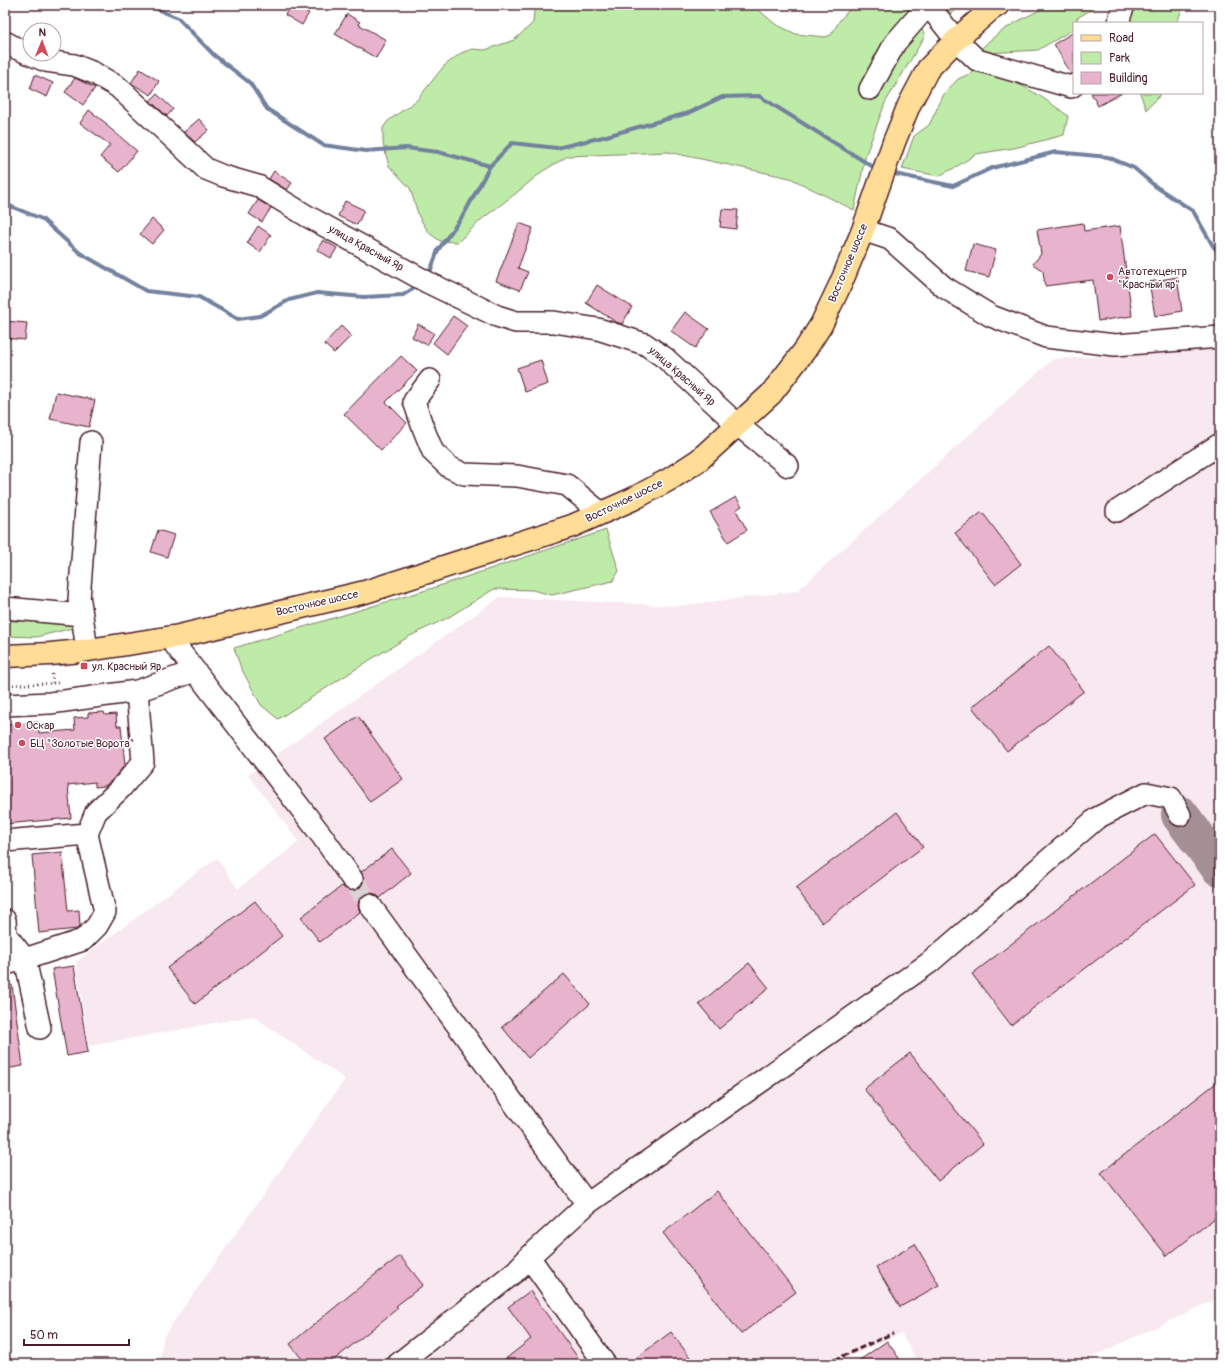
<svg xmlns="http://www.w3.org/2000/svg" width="1225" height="1369" font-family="Pangolin,sans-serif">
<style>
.built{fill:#f8e8f0}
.green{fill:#bfeba8;stroke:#84856a}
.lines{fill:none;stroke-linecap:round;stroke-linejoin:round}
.stream{stroke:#72819e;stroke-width:4}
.taxiway{stroke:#a48f95;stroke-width:38}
.building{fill:#e8b3cd;stroke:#4a1f2b}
.minor-tunnel{stroke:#dbd2d5;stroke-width:21;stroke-dasharray:21 10;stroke-linecap:butt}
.minor-casing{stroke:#4a1f2b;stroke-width:24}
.major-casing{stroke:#4a1f2b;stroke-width:25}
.path{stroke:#4a1f2b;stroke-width:2.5;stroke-dasharray:1 3;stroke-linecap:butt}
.minor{stroke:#fff;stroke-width:21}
.major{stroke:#ffdd96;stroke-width:22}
.rail{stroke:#4a1f2b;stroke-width:3;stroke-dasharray:6 3;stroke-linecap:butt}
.poi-dot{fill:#d1495b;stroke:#fff;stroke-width:1.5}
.labels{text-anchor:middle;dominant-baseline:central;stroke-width:3;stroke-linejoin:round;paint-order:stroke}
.street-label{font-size:11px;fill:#4a1f2b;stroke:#fff}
.poi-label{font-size:11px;fill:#4a1f2b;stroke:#fff;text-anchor:start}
</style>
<rect width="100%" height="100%" fill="#fff"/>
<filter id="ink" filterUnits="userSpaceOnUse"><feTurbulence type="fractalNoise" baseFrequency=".025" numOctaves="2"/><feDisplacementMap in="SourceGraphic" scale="8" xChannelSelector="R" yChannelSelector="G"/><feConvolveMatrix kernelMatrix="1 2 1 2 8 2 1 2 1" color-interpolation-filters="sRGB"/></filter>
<g filter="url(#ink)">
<path class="built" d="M1220,349V1297L1077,1364H919L901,1333L834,1364H160L163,1337L345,1079L253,1016L89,1046L76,962L217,858L238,889L299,842L248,775L500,597L678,606L797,591L1053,359Z"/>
<path class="green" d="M528,5H753L775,24L796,34L825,37L831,35L840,20L848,11L858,5H909L913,9L925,36L885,103L866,154L854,210L790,178L668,152L568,156L543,171L515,194L482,219L458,242L440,241L429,233L419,217L410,188L389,166L383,144V128L388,121L417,100L444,66L461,53L472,49L485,50L514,40L533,23L534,11Z
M939,5H964L946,17Z
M1050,5H1113L1110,7H1096L1077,18L1076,23H1074V29L1038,50L988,53L981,49C999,29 1026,17 1050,5Z
M1133,5H1186L1182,9L1177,23H1127Z
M978,70C1012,77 1041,95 1068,116L1064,135L1014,148L976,154L956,167L939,176L902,169L914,136L929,125L944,94L958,79Z
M1140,93H1162L1146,110Z
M606,530L619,571L613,581L552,595L532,590L494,589L449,617L410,636L373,658L278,719L261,705L241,668L234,648L433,588Z
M5,621H72L75,627L73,628L36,637L5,636Z"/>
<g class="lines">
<path class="stream" d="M147,5L178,18L214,55L250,83L267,109L323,145L366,151L406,148L438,152L490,166L512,143L557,148L603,137L688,113L722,97L759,96L878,170
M890,173L953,186L992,168L1056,152L1108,157L1134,168L1155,186L1193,211L1213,246L1220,254
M5,204L42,219L80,253L146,291L199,297L238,319L260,316L289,300L317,293L364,297L403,295L419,285
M429,275L438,250L464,214L490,166"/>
<path class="taxiway" d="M1180,815L1220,868"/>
</g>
<path class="building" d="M290,5H294L309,13L302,25L285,15Z
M347,14L360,22L358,24L386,40L376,58L335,34Z
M1074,32V73L1071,74L1054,44Z
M140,69L159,81L151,95L131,83Z
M35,75L53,83L47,97L30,89Z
M75,78L95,88L83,105L65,92Z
M1091,93H1122L1098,106Z
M157,94L173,109L167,116L150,101Z
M89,110L107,124L106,125L137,151L119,172L100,157L110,145L80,123Z
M199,119L209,130L195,142L184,132Z
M274,171L292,183L287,190L269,179Z
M258,200L271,208L262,222L249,214Z
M345,201L364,210L357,225L338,216Z
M722,209L738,210L736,229L720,227Z
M152,219L164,230L152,244L140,234Z
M519,223L533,228L518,268L528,272L520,290L496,281Z
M1083,223L1084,231L1120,226L1132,316L1098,321L1093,280L1045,286L1043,271L1033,264L1041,254L1037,230Z
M258,226L271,235L260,252L247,243Z
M323,240L337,248L331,258L317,250Z
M973,244L996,250L989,277L966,271Z
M1177,277L1182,311L1155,316L1149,282Z
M597,285L632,307L622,324L616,322L586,303Z
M685,312L709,329L695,348L671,331Z
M453,316L467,326L447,354L433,343Z
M5,321L27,323L25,340L5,338Z
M418,324L434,333L427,345L412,337Z
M341,326L351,336L334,353L324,344Z
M401,356L417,371L386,402L407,423L381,450L344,414Z
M541,360L548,384L525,392L517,368Z
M56,392L95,400L89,427L50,419Z
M736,497L742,506L736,510L747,530L728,542L710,512Z
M982,512L1021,564L995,584L955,533Z
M158,530L174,535L167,557L151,552Z
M1049,646L1084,691L1007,751L972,707Z
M104,712L105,715L116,714L117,726H121L125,765L112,780L105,786L95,787V782L68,785L71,818L5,824V725L38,722L39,733L75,730L74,718L88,717V713Z
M358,716L403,779L370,802L325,739Z
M897,812L923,847L822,923L796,888Z
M1155,834L1195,885L1011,1025L972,974Z
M392,849L411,873L380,898L375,894L369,893L363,896L359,900L358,906L360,912L320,942L301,917L342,886L347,890L353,891L359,889L363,884L364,878L361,872Z
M62,852L68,911L79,910L80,926L77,929L39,933L32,855Z
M255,901L282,936L195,1004L167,968Z
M749,963L769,988L719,1029L699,1004Z
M74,966L88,1052L67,1056L52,969Z
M564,974L590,1004L528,1058L502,1027Z
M12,985L23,1066L5,1069V986Z
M910,1053L983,1144L938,1181L864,1089Z
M1220,1080V1214L1167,1256L1101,1173Z
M717,1191L796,1292L741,1334L663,1233Z
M915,1244L939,1285L900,1307L876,1267Z
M400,1256L423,1285L396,1306L398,1308L329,1364H306L290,1344L372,1277Z
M530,1291L576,1355L583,1364H499L531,1339L508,1307Z
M671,1332L695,1364H628Z
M887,1341L903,1364H854Z"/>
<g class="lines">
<path class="minor-tunnel" d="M352,879L370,905"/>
<g class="minor-casing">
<path id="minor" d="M928,5L956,40L977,60L1071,87L1074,85
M1119,23L1120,16L1124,5
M5,42L16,48L46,61L74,65L94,73L118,87L206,169L223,176L258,186L307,216L427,282L497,316L516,322H554L598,329L645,344L665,358L738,425L788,466
M870,89L895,43L928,5
M863,230L890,239L944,287L991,316L1046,337L1115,345L1220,337
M430,380L414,401L422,425L433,452L449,467L464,474L517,476L567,485L601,513
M1117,511L1220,444
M79,600L91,442
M80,601L87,650
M5,608L82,615
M169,637L322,836L352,879
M5,705L50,703L137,691L195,671
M87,834L96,812L121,788L143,762L137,691
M5,841L87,834L105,912L97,926L83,940L25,959L40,1028
M370,905L587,1204L529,1257L516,1271L398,1364
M5,920L6,935L25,959L5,964
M587,1204L929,963L1097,818L1146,793L1171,798L1180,815
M529,1257L605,1364"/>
</g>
<g class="major-casing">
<path id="major" d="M5,656L50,654L82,651L179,636L365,592L572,526L633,499L670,479L699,460L771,394L805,350L821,325L841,283L863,230L894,142L909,105L928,69L956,40L990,10L998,5"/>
</g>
<path class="path" d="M52,674L53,683
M5,685L60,683"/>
<use href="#minor" class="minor"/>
<use href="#major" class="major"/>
<path class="rail" d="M826,1364L893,1333"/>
</g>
</g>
<g class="poi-dot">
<circle cx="1110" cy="277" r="4"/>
<rect x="80" y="662" width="8" height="8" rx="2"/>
<circle cx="18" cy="725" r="4"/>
<circle cx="22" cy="743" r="4"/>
</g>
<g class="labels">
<g class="street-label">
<text transform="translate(366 248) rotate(29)">улица Красный Яр</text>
<text transform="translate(848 263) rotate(-67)">Восточное шоссе</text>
<text transform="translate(682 376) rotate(41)">улица Красный Яр</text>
<text transform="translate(624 501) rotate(-26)">Восточное шоссе</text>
<text transform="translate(317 603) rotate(-13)">Восточное шоссе</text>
</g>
<g class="poi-label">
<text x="1118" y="271">Автотехцентр<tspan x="1118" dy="13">"Красный яр"</tspan></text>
<text x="92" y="666">ул. Красный Яр</text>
<text x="26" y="725">Оскар</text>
<text x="30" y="743">БЦ "Золотые Ворота"</text>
</g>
</g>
<rect width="1225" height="1369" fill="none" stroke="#fff" stroke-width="20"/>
<rect x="10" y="10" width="1205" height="1349" fill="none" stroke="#4a1f2b" stroke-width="1.5" filter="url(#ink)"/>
<rect x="1073" y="22" width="130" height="72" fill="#ffffff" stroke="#b7a5aa"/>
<rect x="1081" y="35" width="20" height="6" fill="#ffdd96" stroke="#b7a5aa"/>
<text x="1109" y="42" font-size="12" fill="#4a1f2b">Road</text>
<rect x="1081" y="52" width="20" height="12" fill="#bfeba8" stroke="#b7a5aa"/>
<text x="1109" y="62" font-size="12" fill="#4a1f2b">Park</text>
<rect x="1081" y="72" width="20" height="12" fill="#e8b3cd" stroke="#b7a5aa"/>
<text x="1109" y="82" font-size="12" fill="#4a1f2b">Building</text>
<g transform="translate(42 42) rotate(1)"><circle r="19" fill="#ffffff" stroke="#b7a5aa"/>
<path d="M0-3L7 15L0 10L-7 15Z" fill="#d1495b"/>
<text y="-6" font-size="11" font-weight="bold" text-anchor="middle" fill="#4a1f2b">N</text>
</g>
<path d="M24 1339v6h105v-6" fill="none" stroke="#4a1f2b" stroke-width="2"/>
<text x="30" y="1339" font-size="12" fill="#4a1f2b" stroke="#ffffff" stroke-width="3" paint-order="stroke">50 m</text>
</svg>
